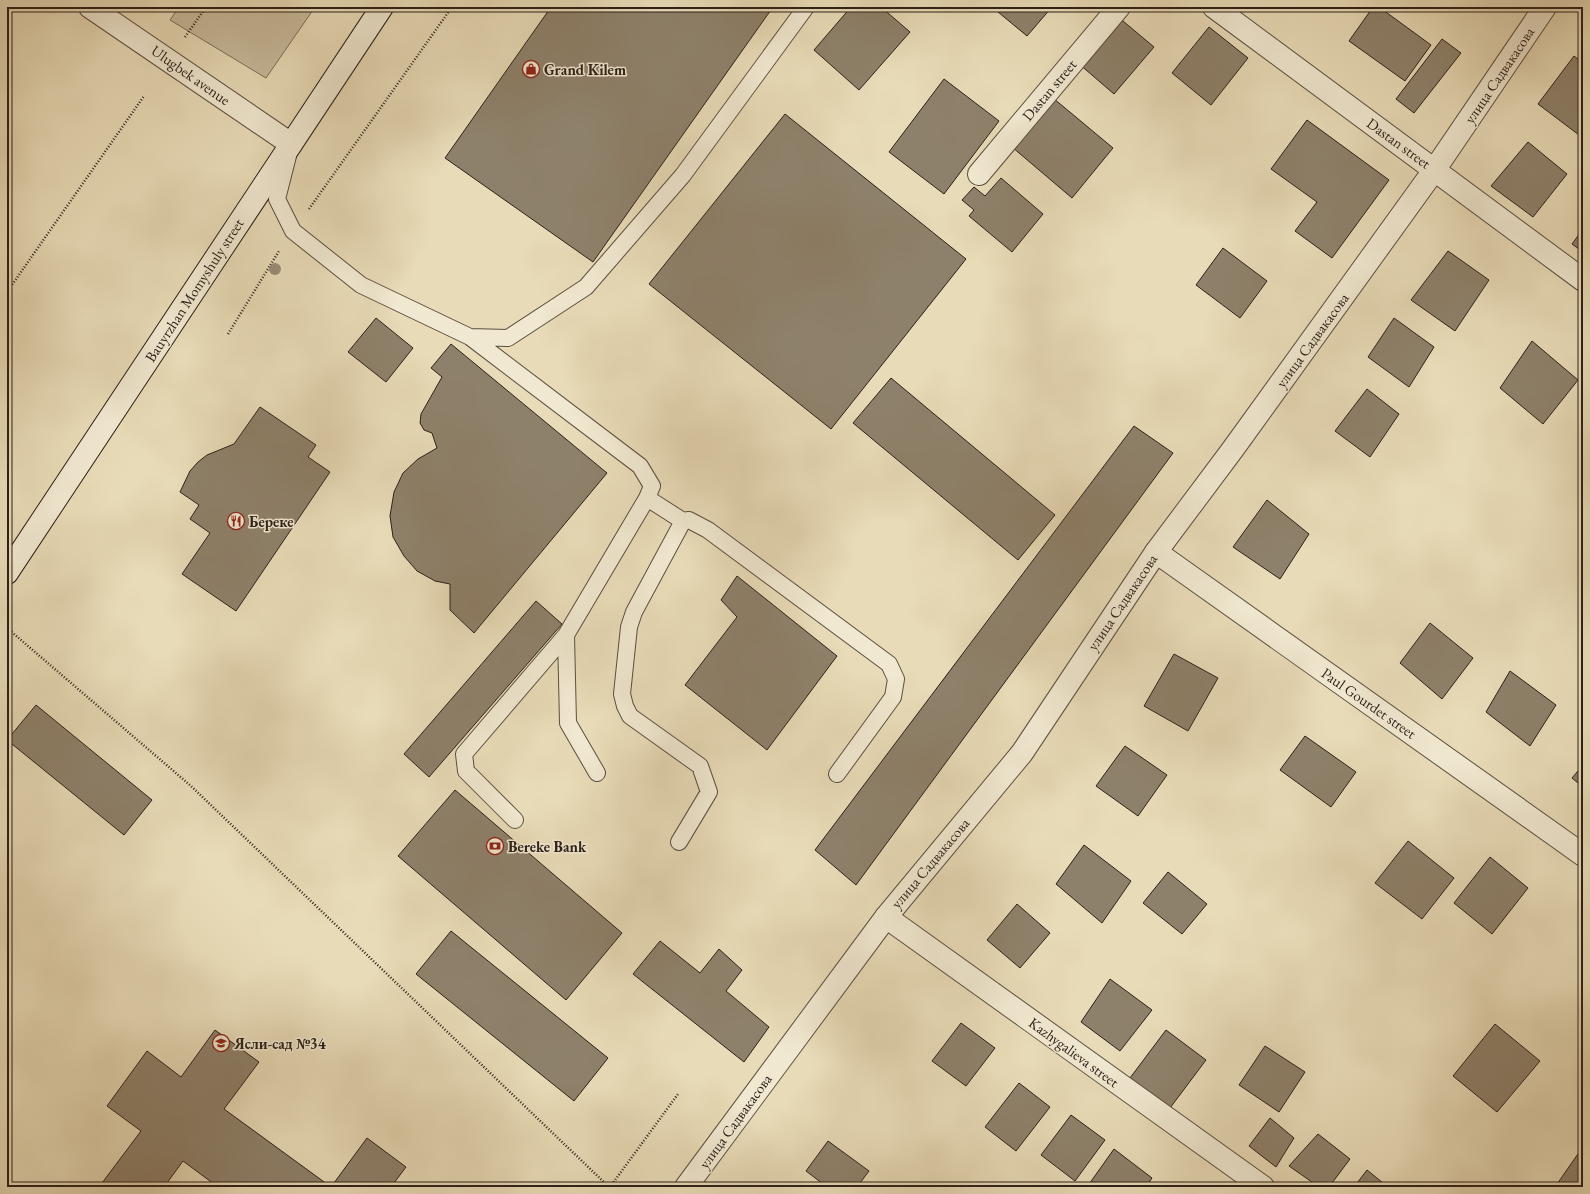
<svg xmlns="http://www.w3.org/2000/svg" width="1590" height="1194" font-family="'EB Garamond',serif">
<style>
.green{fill:#c8bb9c;stroke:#7a6e5a}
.building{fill:#8e816b;stroke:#2c2019}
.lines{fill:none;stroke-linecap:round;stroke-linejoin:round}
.service-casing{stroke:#5b4f40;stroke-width:18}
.minor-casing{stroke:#5b4f40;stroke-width:24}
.tertiary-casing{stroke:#5b4f40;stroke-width:24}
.secondary-casing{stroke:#2c2019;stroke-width:24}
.path{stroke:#2c2019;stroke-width:2.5;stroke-dasharray:1 2;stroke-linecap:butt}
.service{stroke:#f0e8d0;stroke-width:16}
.minor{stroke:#f0e8d0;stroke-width:22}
.tertiary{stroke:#f0e8d0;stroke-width:22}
.secondary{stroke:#f0e8d0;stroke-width:22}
.tree{fill:#9a8d76}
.labels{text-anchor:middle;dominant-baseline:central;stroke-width:3;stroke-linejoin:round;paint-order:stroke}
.poi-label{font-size:15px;font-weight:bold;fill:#2c2019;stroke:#f0e8d0;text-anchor:start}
.street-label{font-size:15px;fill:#2c2019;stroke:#f0e8d0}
</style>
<rect width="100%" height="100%" fill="#e8dbb7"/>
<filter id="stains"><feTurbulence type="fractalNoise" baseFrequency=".005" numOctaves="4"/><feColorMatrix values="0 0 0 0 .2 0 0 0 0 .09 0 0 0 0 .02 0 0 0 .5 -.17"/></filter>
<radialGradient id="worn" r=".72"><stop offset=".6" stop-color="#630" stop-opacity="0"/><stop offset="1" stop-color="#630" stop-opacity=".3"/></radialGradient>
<path class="green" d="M179,7H315L266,78L170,20Z"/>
<path class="building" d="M551,7H773L593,262L445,158Z
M851,7H881L910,32L859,90L814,50Z
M992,7H1052L1027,36Z
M1373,7H1379L1431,45L1405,81L1349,41Z
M1117,16L1154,47L1114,94L1078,63Z
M1209,27L1248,58L1211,105L1172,73Z
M1442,39L1461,53L1414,113L1396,99Z
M1574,56L1583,63V138L1538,104Z
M944,79L999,121L944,194L889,152Z
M1053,98L1113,148L1072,198L1012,147Z
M785,114L966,259L831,429L649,284Z
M1307,120L1389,180L1332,258L1295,231L1317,202L1271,169Z
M1528,142L1567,174L1533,217L1491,186Z
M1001,178L1043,214L1012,252L969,216L974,210L962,200L974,187L985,196Z
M1583,229V252L1572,244Z
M1223,248L1267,281L1240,318L1196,285Z
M1448,251L1489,280L1455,331L1411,300Z
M376,318L413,348L386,382L348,352Z
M1394,318L1434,347L1409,387L1368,357Z
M1532,341L1578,380L1543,424L1500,388Z
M451,344L607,473L474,633L450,610V584L435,581L417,571L404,556L393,537L390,516L394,492L403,473L418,459L437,448L432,433L424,430L420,423L421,414L442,377L431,368Z
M891,378L1055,515L1018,560L853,423Z
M1367,389L1399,414L1370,457L1335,431Z
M260,407L316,445L308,457L330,472L236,611L182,574L210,533L190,519L199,505L180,492L190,471L198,462L207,455L234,444Z
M1134,426L1173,453L856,885L815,850Z
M1267,500L1309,534L1280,579L1233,547Z
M737,576L837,656L767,750L685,685L737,617L721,600Z
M536,601L562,624L429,777L404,754Z
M1430,623L1473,658L1442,699L1400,663Z
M1174,654L1218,678L1188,731L1144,706Z
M1510,671L1556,705L1530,746L1486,712Z
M36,705L152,800L124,835L7,740Z
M1305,736L1356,772L1331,807L1280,770Z
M1125,746L1167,775L1138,816L1096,786Z
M1583,765V787L1572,778Z
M455,790L622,933L566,1000L398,856Z
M1408,841L1454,878L1422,919L1375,883Z
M1084,845L1131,881L1102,923L1056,884Z
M1490,857L1528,888L1492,934L1454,903Z
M1168,872L1207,904L1182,934L1143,903Z
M1017,904L1050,933L1020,968L987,940Z
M451,931L608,1058L574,1101L416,974Z
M660,941L700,973L719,949L742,970L726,991L769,1027L744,1062L633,974Z
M1110,979L1152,1010L1120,1051L1081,1022Z
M961,1023L995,1048L966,1086L932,1061Z
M1495,1024L1540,1061L1497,1112L1453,1076Z
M215,1030L259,1062L224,1109L331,1187H218L183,1161L164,1187H108L102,1183L141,1131L107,1106L147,1051L181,1077Z
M1166,1030L1206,1060L1170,1108L1130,1078Z
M1265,1046L1305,1072L1279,1112L1239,1085Z
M1019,1083L1050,1107L1016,1151L985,1127Z
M1071,1115L1105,1140L1075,1181L1041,1155Z
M1270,1118L1294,1138L1276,1167L1249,1146Z
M1318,1134L1350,1159L1329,1187H1319L1289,1166Z
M367,1138L406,1167L391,1187H331Z
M828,1141L869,1171L857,1187H827L806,1171Z
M1114,1149L1152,1178L1146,1187H1087Z
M1580,1151L1583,1153V1187H1555Z
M1367,1170L1388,1187H1354Z"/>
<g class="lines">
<g class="service-casing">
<path id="service" d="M288,156L277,199L293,231L361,285L470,337L640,466L652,486L647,498L566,635L464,754L466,771L515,820
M470,337L508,338L586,287L683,175L806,7
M647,498L683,521
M566,635L568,723L597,773
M679,842L709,792L700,766L630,716L625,706L622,694L629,627L634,612L683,521L689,520L708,530L889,664L896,679L893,697L837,774"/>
</g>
<g class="minor-casing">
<path id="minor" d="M1214,7L1583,280
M979,174L1119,7
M1156,552L1583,855
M886,917L1263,1187"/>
</g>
<g class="tertiary-casing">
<path id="tertiary" d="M90,7L291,144
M686,1187L886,917L1022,753L1156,552L1233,449L1435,169L1545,7"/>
</g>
<g class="secondary-casing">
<path id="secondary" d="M7,573L382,7"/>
</g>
<path class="path" d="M185,37L206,7
M309,209L452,7
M7,292L144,96
M228,334L279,251
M7,628L191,786L609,1187
M610,1187L678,1094"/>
<use href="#service" class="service"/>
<use href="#minor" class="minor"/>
<use href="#tertiary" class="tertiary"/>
<use href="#secondary" class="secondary"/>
</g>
<circle class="tree" cx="275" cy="269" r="6"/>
<defs>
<g id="shop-ring" transform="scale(0.9)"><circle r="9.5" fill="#f0e8d0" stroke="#8f2418" stroke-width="1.5"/><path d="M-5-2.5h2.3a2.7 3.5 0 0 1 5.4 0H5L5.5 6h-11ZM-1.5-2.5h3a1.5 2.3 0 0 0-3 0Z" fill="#8f2418"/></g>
<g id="restaurant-ring" transform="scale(0.9)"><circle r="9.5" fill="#f0e8d0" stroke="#8f2418" stroke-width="1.5"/><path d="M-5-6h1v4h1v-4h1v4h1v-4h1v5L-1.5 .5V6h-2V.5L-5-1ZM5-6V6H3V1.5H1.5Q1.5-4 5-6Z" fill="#8f2418"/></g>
<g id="bank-ring" transform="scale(0.9)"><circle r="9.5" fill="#f0e8d0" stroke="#8f2418" stroke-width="1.5"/><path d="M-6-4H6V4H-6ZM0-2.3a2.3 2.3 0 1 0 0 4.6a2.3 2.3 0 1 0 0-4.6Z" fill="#8f2418"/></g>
<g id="school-ring" transform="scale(0.9)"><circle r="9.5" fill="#f0e8d0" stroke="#8f2418" stroke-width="1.5"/><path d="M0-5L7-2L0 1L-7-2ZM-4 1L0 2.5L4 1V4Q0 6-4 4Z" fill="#8f2418"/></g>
</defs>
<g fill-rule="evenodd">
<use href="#shop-ring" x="531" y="69"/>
<use href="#restaurant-ring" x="236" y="521"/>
<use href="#bank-ring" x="495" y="846"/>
<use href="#school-ring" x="221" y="1043"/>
</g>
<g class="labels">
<g class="poi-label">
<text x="544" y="69">Grand Kilem</text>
<text x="249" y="521">Береке</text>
<text x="508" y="846">Bereke Bank</text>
<text x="234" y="1043">Ясли-сад №34</text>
</g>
<g class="street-label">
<text transform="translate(191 75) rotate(35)">Ulugbek avenue</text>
<text transform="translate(1499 75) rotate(-56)">улица Садвакасова</text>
<text transform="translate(1049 90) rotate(-50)">Dastan street</text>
<text transform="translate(1399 143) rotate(36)">Dastan street</text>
<text transform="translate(194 290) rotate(-57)">Bauyrzhan Momyshuly street</text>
<text transform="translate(1312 340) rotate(-54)">улица Садвакасова</text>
<text transform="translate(1122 602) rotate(-56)">улица Садвакасова</text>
<text transform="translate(1369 703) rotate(35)">Paul Gourdet street</text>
<text transform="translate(930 863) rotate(-50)">улица Садвакасова</text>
<text transform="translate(1074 1052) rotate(36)">Kazhygalieva street</text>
<text transform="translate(735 1121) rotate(-54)">улица Садвакасова</text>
</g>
</g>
<rect width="1590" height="1194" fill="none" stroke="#e8dbb7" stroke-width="24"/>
<rect x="8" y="8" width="1574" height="1178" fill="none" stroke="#2c2019" stroke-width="2"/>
<rect x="12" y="12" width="1566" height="1170" fill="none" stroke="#2c2019"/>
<rect width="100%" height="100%" filter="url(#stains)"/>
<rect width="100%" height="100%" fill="url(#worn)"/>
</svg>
